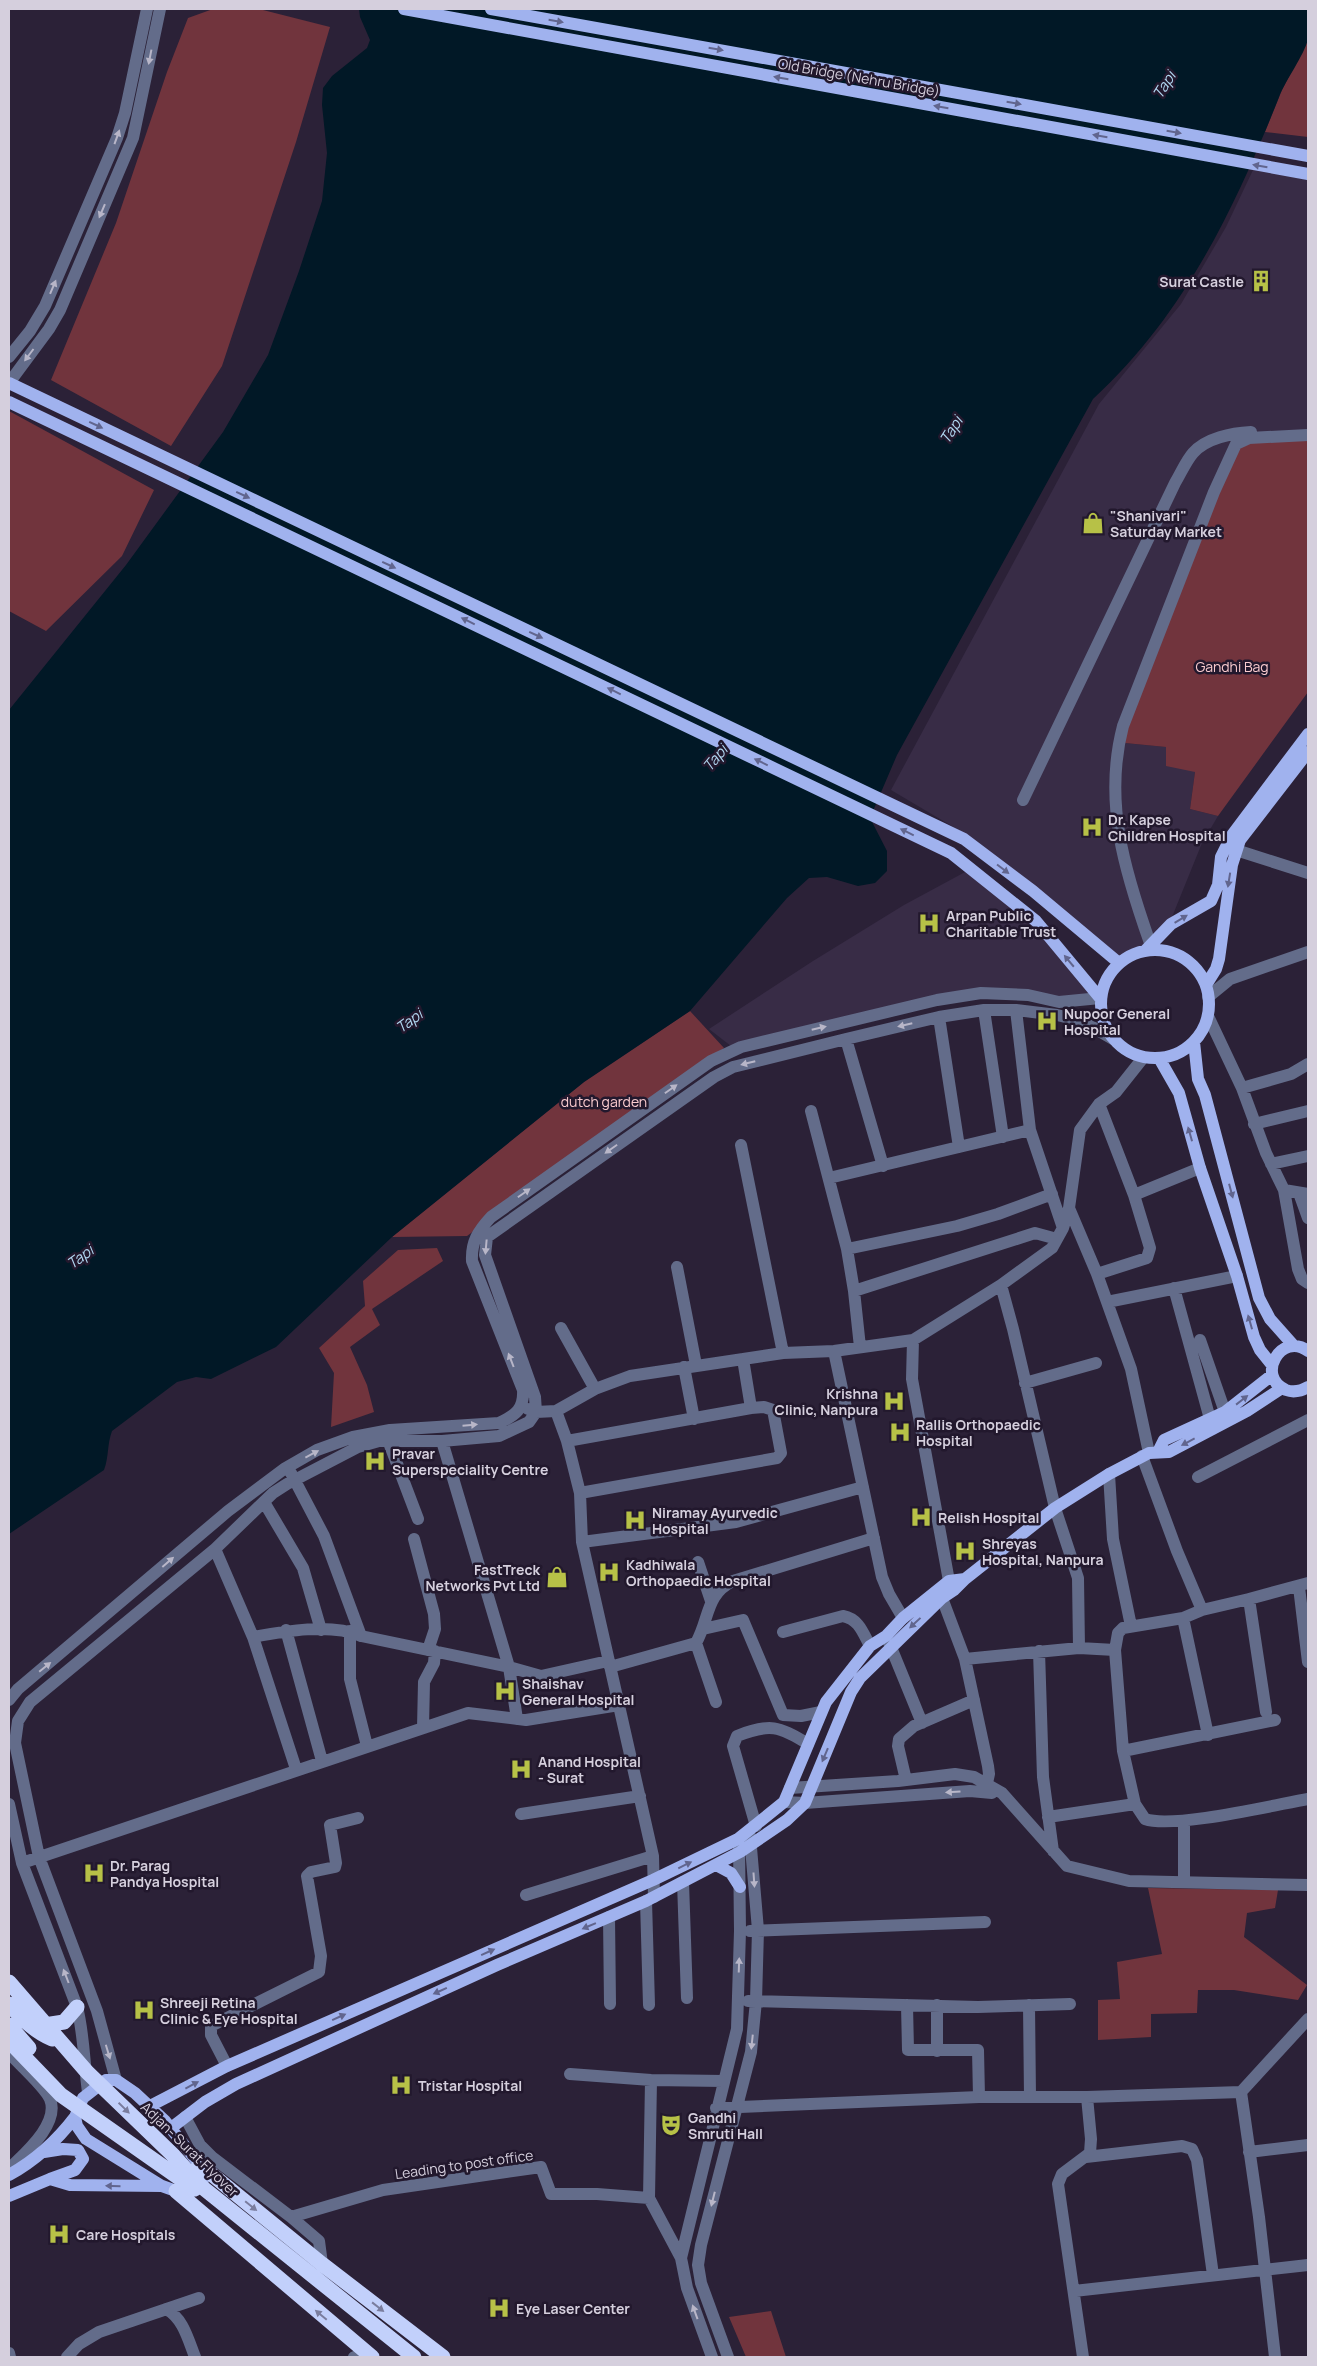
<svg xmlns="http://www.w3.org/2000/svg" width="1317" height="2366" font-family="Manrope,sans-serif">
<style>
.built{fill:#382c46}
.green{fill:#71343d}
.water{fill:#011826}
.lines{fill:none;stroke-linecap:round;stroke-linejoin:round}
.minor{stroke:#636c8a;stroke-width:12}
.major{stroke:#a0b2ee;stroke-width:12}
.highway{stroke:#c2d0fb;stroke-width:15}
.oneway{fill:#61658e}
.oneway2{fill:#b8b6c8}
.oneway3{fill:#7a7d9e}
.labels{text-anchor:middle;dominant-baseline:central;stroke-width:5;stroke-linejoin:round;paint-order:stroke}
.street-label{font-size:14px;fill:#d5cfdd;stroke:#22182d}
.poi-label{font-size:14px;font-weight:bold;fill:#d5cfdd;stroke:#22182d;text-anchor:start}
.park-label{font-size:14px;fill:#facbcf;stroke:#22182d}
.water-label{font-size:15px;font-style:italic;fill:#b2d8f2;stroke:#22182d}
</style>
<rect width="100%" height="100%" fill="#2b2137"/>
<path class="built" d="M1253,170L1308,180V440L1125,743L1166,747L1195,772L1190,809L1218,816L1202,843L1170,922L1141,948L1119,957L967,835L891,790L1099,404L1181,304L1226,227Z
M967,871L1034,923L1091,994L1059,997L980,988L731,1046L709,1029L813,961L904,905Z"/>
<path class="green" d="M213,9H259L330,27L296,142L222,366L171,446L51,380L116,223L167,72L188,18Z
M1308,39V137L1265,132L1282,90Z
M9,411L154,490L122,556L46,631L9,611Z
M1308,440V692L1218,816L1190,809L1195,772L1166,766V747L1125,743L1128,724L1234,451L1246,442Z
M690,1011L724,1048L467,1236L392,1237L584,1082Z
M437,1248L443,1261L372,1309L380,1325L350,1347L367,1385L374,1412L331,1427L334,1373L319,1348L365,1306L363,1281L398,1250Z
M1148,1888L1278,1890L1275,1908L1247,1913L1244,1937L1307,1985L1298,2000L1234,1990H1198L1197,2013L1151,2014V2037L1098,2040V2000L1120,1999L1117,1962L1162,1954Z
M771,2311L786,2357H746L729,2317Z"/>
<path class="water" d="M359,9H1308C1308,18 1310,30 1308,39C1304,56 1286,79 1279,97C1234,210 1184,315 1093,399L897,755L870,818L887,851V871L875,883L858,886L827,877L809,878L787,898L690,1011L584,1082L392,1237L276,1347L211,1379L196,1377L177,1382L112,1431C107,1444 109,1457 104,1470L9,1534V710L126,565L223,432L268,355L299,271L322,201L327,153L322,105L323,88L332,76L367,48L370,40L360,17Z"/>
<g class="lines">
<path class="minor" d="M9,357L30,331L45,306L117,138L125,113L147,9
M9,383L49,329L60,310L133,138L160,9
M1023,800L1175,483C1181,473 1186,461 1193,453C1206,438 1232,433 1251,432
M1236,850L1308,873
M1150,943C1125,872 1103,802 1123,726L1214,492L1236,444L1249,438L1308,435
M1208,997L1230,979L1308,952
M984,1010L1003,1137
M1016,1010L1030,1130L1063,1228
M1208,1016L1242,1088L1266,1153L1284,1190L1308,1194
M939,1017L959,1147
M846,1039L883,1166
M1242,1088L1291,1074L1308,1064
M811,1111L847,1249L854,1291L860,1347
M1254,1124L1308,1111
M741,1145L783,1353
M1271,1164L1308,1156
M829,1178L1030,1130
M1284,1190L1298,1269L1302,1279L1308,1283
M1299,1193L1308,1218
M1134,1195L1200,1168
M1069,1208L1097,1274L1131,1369L1149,1453
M847,1249L957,1226L998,1214L1052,1194
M677,1267L696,1365
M1097,1274L1147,1258L1150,1248L1134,1195L1099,1104
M1001,1285L1013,1329L1055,1508L1078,1578L1079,1648
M1174,1288L1210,1419
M854,1291L1035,1233L1057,1239
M1107,1302L1237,1276
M561,1328L595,1389
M913,1340L912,1379L949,1581L942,1598L965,1659L988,1766L989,1774L985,1792
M1200,1340L1225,1412
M834,1351L882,1577L889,1594L903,1618
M743,1359L751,1408
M684,1367L694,1419
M1025,1383L1096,1363
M528,1409L536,1412L556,1411L595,1389L630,1376L783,1353L834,1351L913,1340L1001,1285L1052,1248L1063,1228L1069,1208L1080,1130L1099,1104L1116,1092L1143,1058
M556,1411L567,1441L580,1493L582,1542L653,1856L654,1897
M388,1440L418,1519
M442,1441L509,1667L517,1719
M567,1441L751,1408L764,1407L773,1410L781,1453L777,1458L580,1493
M1142,1456L1177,1551L1202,1610
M291,1473L324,1536L361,1636
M1109,1474L1113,1539L1131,1626
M1198,1477L1308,1420
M264,1502L303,1568L321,1630
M414,1539L434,1614L435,1629L428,1650
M582,1542L736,1522L863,1487
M215,1549L253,1637L296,1769
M698,1562L711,1601
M1299,1587L1308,1662
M1249,1599L1202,1610L1183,1618L1123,1628L1118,1633L1115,1650L1123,1751L1135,1804L1145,1819C1173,1829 1274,1805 1308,1799
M1183,1618L1208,1735
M703,1629L743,1620L783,1715L801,1716L821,1712
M286,1630L322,1761
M350,1631V1679L367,1746
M783,1632L843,1616C859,1619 863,1633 870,1646
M253,1637C285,1631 331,1623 361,1636L509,1667L541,1676L608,1661
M888,1640L922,1723
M1039,1651L1043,1777L1053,1851
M965,1659L1079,1648L1115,1650
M610,1667L696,1643
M9,1700L18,1689L228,1511L284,1469L317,1450L353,1437L390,1430L499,1423C516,1415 524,1409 523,1390L472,1261C471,1242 478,1231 491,1217L711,1061L741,1047L937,1000L981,993L1028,995L1059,1002L1100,998
M716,1702L696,1643C710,1618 705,1595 733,1581L874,1538
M1266,1712L1249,1599L1308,1583
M423,1728L424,1682L434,1663L435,1651
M1123,1751L1275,1720
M906,1780L898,1746L899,1739L914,1726L974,1700
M790,1788L898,1781L955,1774L974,1777L1002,1793L1067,1866L1129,1881L1308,1885
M784,1802L805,1803L970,1791L992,1793
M9,1804L22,1863L77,2007C84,2034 84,2064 88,2092
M521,1814L640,1796
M1048,1817L1135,1804
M1184,1821V1882
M756,1826L733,1746L737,1736C769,1723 780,1726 808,1744
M22,1863L468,1713L526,1720L619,1705
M683,1882L687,1998
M526,1895L653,1856
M646,1901L649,2005
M609,1917L610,2004
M750,1931L985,1922
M748,2001L978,2007L1070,2004
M907,2005L908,2050H978L979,2097
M937,2005V2051
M1029,2005L1030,2097
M9,2053C19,2064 45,2087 50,2099C60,2124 24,2154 9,2169
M227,2066L211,2035V2026L319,1972L321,1956L307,1876L311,1872L335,1867L336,1863L330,1825L358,1818
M570,2074L651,2080L724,2081
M116,2080L97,2011L39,1857L15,1743L18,1721L30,1702L214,1550L273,1493L287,1484L358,1447L379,1441H442L499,1436L529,1422L536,1412L535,1397L485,1255L487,1237L714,1077L733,1067L846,1039L939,1017L984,1010H1016L1057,1015L1082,1021L1113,1039
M716,2108L979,2097H1087L1241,2092
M185,2117L200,2145L212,2157L291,2217
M1249,2152L1308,2145
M1086,2157L1182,2146L1192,2149L1197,2160L1213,2275
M649,2198L651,2080
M322,2264L319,2241L291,2217L383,2190L541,2167L551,2194H597L649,2198L681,2258
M1074,2291L1308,2265
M166,2309C183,2318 188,2339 195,2357
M9,2353L10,2357
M67,2357L79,2344L99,2332L199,2298
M354,2357L368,2354
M712,2357L687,2288L681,2258L737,2029L740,1931L739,1844
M728,2357L701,2283L698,2265L701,2245L751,2052L756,2001L758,1930L750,1836
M1083,2357L1058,2184L1062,2174L1090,2153L1091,2139L1087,2097
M1275,2357L1259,2217L1241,2092L1308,2019"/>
<path class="major" d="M404,9L1308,174
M491,9L1308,156
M9,383L964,839L1033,891L1119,963
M9,402L951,853L1036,921L1100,998
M1101 1004a54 54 0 1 1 108 0a54 54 0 1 1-108 0Z
M1145,951L1171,924L1211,901L1218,885L1221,857L1232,835L1308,734
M1206,985L1216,969L1219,959L1232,865L1240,840L1308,752
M1194,1042L1198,1079L1205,1095L1259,1298L1270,1319L1294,1346
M1159,1058L1179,1093L1200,1168L1237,1276L1254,1337L1260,1350L1272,1365
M1308,1351C1281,1331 1255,1377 1286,1390C1294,1393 1301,1391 1308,1387
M1158,1452L1164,1440L1225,1412L1272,1375
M716,1865L731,1873L740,1887
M106,2080H116L135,2093L165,2121L199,2164L203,2180L187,2192L176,2191L162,2186L86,2139L77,2126L75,2117L83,2098Z
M148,2107L227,2066L653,1880L738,1839L784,1802L826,1702L870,1646L886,1636L903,1618L949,1581L965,1579
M171,2128L205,2102L236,2084L497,1965L646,1901L740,1852L787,1820L805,1803L851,1692L860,1678L942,1598L954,1590L965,1579L1055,1508L1109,1474L1149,1453L1169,1452L1247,1411L1282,1388
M44,2152L63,2149L78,2150L83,2159L75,2170L50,2179
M9,2175C36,2160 56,2142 75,2117
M9,2196L50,2179L70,2185L162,2186"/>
<path class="highway" d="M9,1982L87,2072L174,2156L202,2187L414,2357
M9,2004C22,2019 34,2031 52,2039
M9,2025L29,2048
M38,2026L64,2022L77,2007
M9,2041L61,2095L195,2189
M199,2164L322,2264L443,2357
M176,2191L372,2357"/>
</g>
<defs><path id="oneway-solid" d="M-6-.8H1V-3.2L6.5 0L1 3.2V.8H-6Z" transform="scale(1.25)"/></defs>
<g class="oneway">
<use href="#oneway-solid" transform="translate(556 21) rotate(10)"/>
<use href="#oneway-solid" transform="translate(716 49) rotate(10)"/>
<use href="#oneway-solid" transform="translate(781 78) rotate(-170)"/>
<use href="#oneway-solid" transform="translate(1014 103) rotate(10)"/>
<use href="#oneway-solid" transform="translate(941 107) rotate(-170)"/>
<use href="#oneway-solid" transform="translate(1174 132) rotate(10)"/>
<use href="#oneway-solid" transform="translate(1100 136) rotate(-170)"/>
<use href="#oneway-solid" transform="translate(1260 166) rotate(-170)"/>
<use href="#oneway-solid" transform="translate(96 425) rotate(25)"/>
<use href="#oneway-solid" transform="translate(243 495) rotate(25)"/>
<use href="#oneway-solid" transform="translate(389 565) rotate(25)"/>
<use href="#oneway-solid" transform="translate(468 621) rotate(-154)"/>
<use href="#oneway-solid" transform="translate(536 635) rotate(25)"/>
<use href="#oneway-solid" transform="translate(614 691) rotate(-154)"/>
<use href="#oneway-solid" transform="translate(761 762) rotate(-154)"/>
<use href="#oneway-solid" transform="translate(907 832) rotate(-154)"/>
<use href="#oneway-solid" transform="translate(1003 869) rotate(37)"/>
<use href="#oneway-solid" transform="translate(1229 880) rotate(99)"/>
<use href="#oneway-solid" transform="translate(1181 919) rotate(-31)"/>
<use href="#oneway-solid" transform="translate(1069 961) rotate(-130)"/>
<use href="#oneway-solid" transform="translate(1190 1134) rotate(-106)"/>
<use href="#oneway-solid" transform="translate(1231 1191) rotate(75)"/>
<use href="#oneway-solid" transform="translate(1250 1322) rotate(-106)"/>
<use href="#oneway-solid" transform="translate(1242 1400) rotate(-38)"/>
<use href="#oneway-solid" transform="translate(1188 1442) rotate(152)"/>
<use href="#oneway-solid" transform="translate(915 1623) rotate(137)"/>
<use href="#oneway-solid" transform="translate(825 1755) rotate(113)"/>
<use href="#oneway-solid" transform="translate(685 1865) rotate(-26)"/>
<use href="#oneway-solid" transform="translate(589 1926) rotate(157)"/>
<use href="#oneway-solid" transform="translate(488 1952) rotate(-24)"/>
<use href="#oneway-solid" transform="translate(440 1991) rotate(156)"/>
<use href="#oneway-solid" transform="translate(339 2017) rotate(-24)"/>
<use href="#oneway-solid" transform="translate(192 2085) rotate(-28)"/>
<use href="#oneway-solid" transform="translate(113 2186) rotate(-179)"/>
</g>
<g class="oneway2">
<use href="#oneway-solid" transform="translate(150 57) rotate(101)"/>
<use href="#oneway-solid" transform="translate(117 137) rotate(-70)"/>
<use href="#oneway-solid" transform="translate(102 211) rotate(113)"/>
<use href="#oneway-solid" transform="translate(53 287) rotate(-67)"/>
<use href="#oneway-solid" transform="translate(29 355) rotate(127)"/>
<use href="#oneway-solid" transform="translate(905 1025) rotate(167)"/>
<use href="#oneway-solid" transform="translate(819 1028) rotate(-13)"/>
<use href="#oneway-solid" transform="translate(748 1063) rotate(166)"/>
<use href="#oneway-solid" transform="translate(671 1089) rotate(-35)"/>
<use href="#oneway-solid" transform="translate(611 1149) rotate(145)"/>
<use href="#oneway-solid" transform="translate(524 1193) rotate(-35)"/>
<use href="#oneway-solid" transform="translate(486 1247) rotate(95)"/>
<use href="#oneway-solid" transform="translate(511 1360) rotate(-111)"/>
<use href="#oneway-solid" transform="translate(470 1425) rotate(-5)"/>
<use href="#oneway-solid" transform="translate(312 1454) rotate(-28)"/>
<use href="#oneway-solid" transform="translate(168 1562) rotate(-41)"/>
<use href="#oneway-solid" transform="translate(45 1667) rotate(-39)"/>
<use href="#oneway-solid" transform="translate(953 1792) rotate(176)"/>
<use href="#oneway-solid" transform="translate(754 1880) rotate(86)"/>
<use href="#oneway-solid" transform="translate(739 1965) rotate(-88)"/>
<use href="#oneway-solid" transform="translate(66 1976) rotate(-111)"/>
<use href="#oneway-solid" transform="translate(752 2042) rotate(96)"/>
<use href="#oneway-solid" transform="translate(108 2052) rotate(73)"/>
<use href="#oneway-solid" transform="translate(713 2199) rotate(104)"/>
<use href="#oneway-solid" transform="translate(695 2312) rotate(-110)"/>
</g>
<g class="oneway3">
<use href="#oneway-solid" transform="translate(124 2108) rotate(44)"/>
<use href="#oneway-solid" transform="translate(251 2206) rotate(39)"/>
<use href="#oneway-solid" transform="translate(378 2307) rotate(38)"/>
<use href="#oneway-solid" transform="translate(321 2315) rotate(-140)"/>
</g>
<defs>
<g id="building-bare" transform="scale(1.725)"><path d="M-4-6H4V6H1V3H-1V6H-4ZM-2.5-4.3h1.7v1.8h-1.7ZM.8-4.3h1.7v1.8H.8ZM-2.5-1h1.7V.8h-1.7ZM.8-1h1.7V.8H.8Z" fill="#b7c147" stroke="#22182d" stroke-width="2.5" paint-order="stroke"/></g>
<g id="shop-bare" transform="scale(1.725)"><path d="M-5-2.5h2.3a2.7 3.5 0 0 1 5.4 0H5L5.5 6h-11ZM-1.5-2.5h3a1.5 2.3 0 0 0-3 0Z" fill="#b7c147" stroke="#22182d" stroke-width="2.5" paint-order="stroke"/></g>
<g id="hospital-bare" transform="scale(1.725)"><path d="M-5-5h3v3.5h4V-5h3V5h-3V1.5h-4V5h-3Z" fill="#b7c147" stroke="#22182d" stroke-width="2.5" paint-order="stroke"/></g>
<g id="theatre-bare" transform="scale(1.725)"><path d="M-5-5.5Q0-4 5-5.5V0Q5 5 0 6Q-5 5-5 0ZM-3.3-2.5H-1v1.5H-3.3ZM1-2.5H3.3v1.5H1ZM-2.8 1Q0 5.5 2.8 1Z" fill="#b7c147" stroke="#22182d" stroke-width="2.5" paint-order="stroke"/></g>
</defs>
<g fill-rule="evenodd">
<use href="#building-bare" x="1261" y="281"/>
<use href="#shop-bare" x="1093" y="523"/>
<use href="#hospital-bare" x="1092" y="827"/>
<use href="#hospital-bare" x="929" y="923"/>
<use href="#hospital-bare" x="1047" y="1021"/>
<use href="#hospital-bare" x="894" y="1401"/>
<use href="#hospital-bare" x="900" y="1432"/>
<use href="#hospital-bare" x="375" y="1461"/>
<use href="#hospital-bare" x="921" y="1517"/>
<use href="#hospital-bare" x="635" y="1520"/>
<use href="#hospital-bare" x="965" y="1551"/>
<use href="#hospital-bare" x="609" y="1572"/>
<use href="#shop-bare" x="557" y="1577"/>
<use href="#hospital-bare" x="505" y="1691"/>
<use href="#hospital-bare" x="521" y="1769"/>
<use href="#hospital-bare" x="94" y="1873"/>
<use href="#hospital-bare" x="144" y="2010"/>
<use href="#hospital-bare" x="401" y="2085"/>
<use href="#theatre-bare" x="671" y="2125"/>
<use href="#hospital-bare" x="59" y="2234"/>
<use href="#hospital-bare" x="499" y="2308"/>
</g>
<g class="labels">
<g class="street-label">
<text transform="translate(859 77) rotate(10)">Old Bridge (Nehru Bridge)</text>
<text transform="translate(190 2149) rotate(44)">Adjan- Surat Flyover</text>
<text transform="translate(464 2164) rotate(-8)">Leading to post office</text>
</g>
<g class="poi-label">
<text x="1244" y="281" text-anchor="end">Surat Castle</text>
<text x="1110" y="515">"Shanivari"<tspan x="1110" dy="16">Saturday Market</tspan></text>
<text x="1108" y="819">Dr. Kapse<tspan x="1108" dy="16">Children Hospital</tspan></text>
<text x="946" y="915">Arpan Public<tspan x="946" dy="16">Charitable Trust</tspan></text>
<text x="1064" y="1013">Nupoor General<tspan x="1064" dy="16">Hospital</tspan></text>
<text x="878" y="1393" text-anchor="end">Krishna<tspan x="878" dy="16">Clinic, Nanpura</tspan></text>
<text x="916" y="1424">Rallis Orthopaedic<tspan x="916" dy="16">Hospital</tspan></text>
<text x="392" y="1453">Pravar<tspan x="392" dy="16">Superspeciality Centre</tspan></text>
<text x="652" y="1512">Niramay Ayurvedic<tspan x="652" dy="16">Hospital</tspan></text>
<text x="938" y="1517">Relish Hospital</text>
<text x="982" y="1543">Shreyas<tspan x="982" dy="16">Hospital, Nanpura</tspan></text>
<text x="626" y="1564">Kadhiwala<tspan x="626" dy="16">Orthopaedic Hospital</tspan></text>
<text x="540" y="1569" text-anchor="end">FastTreck<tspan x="540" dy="16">Networks Pvt Ltd</tspan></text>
<text x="522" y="1683">Shaishav<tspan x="522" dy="16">General Hospital</tspan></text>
<text x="538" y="1761">Anand Hospital<tspan x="538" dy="16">- Surat</tspan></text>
<text x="110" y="1865">Dr. Parag<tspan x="110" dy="16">Pandya Hospital</tspan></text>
<text x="160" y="2002">Shreeji Retina<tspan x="160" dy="16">Clinic &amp; Eye Hospital</tspan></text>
<text x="418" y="2085">Tristar Hospital</text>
<text x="688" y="2117">Gandhi<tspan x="688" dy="16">Smruti Hall</tspan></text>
<text x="76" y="2234">Care Hospitals</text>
<text x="516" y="2308">Eye Laser Center</text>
</g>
<g class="park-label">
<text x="1232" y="666">Gandhi Bag</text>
<text x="604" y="1101">dutch garden</text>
</g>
<g class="water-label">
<text transform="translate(1164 85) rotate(-58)">Tapi</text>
<text transform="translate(951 430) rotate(-58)">Tapi</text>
<text transform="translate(715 758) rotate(-50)">Tapi</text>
<text transform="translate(409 1021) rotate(-36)">Tapi</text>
<text transform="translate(80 1257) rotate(-36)">Tapi</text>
</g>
</g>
<rect width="1317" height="2366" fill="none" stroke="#d5cfdd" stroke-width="20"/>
</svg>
